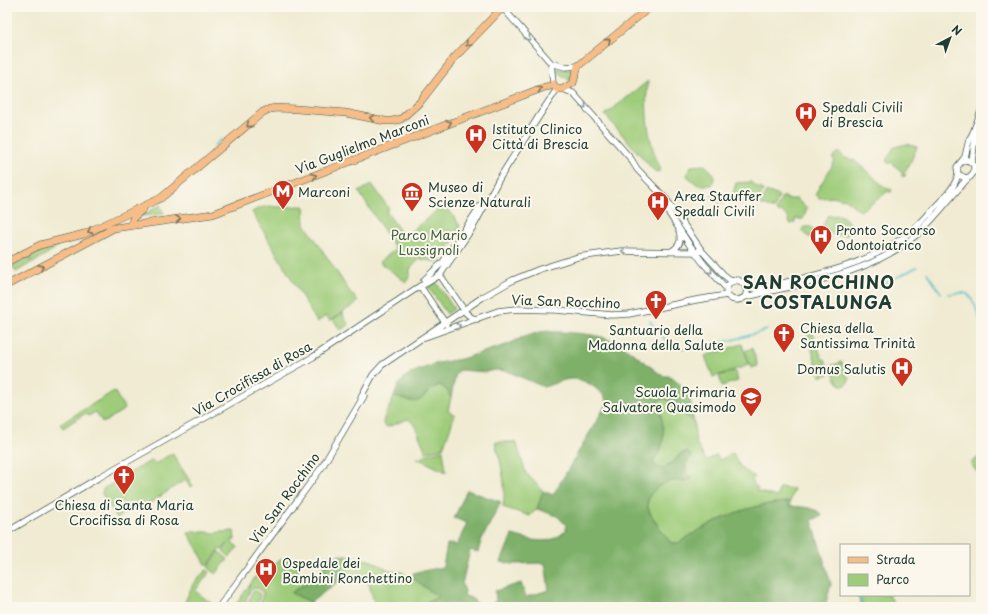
<svg xmlns="http://www.w3.org/2000/svg" width="988" height="614" font-family="'Playpen Sans',sans-serif">
<style>
.green{fill:#9ecc79;stroke:#5e8456}
.forest{fill:#7eb069;stroke:#4e764e}
.lines{fill:none;stroke-linecap:round;stroke-linejoin:round}
.stream{stroke:#50bdc9;stroke-width:1.5}
.minor-casing{stroke:#3e574c;stroke-width:7}
.major-casing{stroke:#3e574c;stroke-width:8}
.minor{stroke:#fff;stroke-width:5.5}
.major{stroke:#f7bd88;stroke-width:7}
.oneway{stroke:#8f9e9a}
.oneway2{stroke:#80775a}
.labels{text-anchor:middle;dominant-baseline:central;stroke-width:4;stroke-linejoin:round;paint-order:stroke}
.poi-label{font-size:13px;fill:#1f3d34;stroke:#fbf7ec;text-anchor:start}
.street-label{font-size:13px;fill:#1f3d34;stroke:#fbf7ec}
.park-label{font-size:13px;fill:#3f6145;stroke:#fbf7ec}
.district-label{font-size:17px;font-weight:bold;letter-spacing:1px;fill:#1f3d34;stroke:#fbf7ec}
</style>
<rect width="100%" height="100%" fill="#fbf7ec"/>
<filter id="ink" filterUnits="userSpaceOnUse"><feTurbulence type="fractalNoise" baseFrequency=".025" numOctaves="2"/><feDisplacementMap in="SourceGraphic" scale="8" xChannelSelector="R" yChannelSelector="G"/><feConvolveMatrix kernelMatrix="1 2 1 2 8 2 1 2 1" color-interpolation-filters="sRGB"/></filter>
<filter id="wash" filterUnits="userSpaceOnUse"><feTurbulence type="fractalNoise" baseFrequency=".012" numOctaves="4" result="noise"/><feDisplacementMap in="SourceGraphic" scale="16" xChannelSelector="R" yChannelSelector="G"/><feGaussianBlur stdDeviation="0.9" result="paint"/><feColorMatrix in="noise" values="0 0 0 0 0 0 0 0 0 0 0 0 0 0 0 0 0 1.4 0 .05"/><feComposite in="paint" operator="in"/></filter>
<g filter="url(#wash)">
<rect width="100%" height="100%" fill="#f0ebd2"/>
<path class="green" d="M551,65L560,69L574,70L570,81L553,69Z
M648,81C644,111 648,142 661,170L658,172L654,171L605,115Z
M907,144L917,147L911,161L904,173L906,175L904,177L901,175L903,173L891,162L889,164L886,161L894,147Z
M839,152L845,158L854,160L887,189L889,188L892,190L890,193L888,191L874,202L860,211L844,198L841,200L838,197L819,198L815,194L835,161L832,158Z
M705,165L715,175L712,185H698L687,176L691,166Z
M751,182L759,189L760,188L763,190L758,204L754,203V202H743L740,205L736,200L739,198L733,193L736,183Z
M372,184L389,209L386,211L404,237L445,204L460,226L452,243L437,262L420,259L410,269V276L406,282L379,262L396,249L359,192Z
M766,191L779,196L774,209L761,205Z
M713,193H720L726,197L723,203H717L711,198Z
M782,197H786V199H797L807,209L803,219H795V223L790,224L788,218L781,211L780,213L776,211Z
M160,205L164,214L141,216Z
M270,206L276,207L304,206L305,224L352,295H353L358,302L330,321L326,316L317,322L252,212L259,208Z
M841,215L852,225L848,235H834L823,226L827,216Z
M804,227H811L817,232L815,237H808L803,232Z
M59,246L33,263L29,257L37,252Z
M28,257L31,263L16,272L12,266Z
M436,282L454,309L447,314L428,287Z
M343,313L344,315L343,316L349,325L340,330L333,319Z
M812,330L822,359H825L830,374L820,377L807,332Z
M742,344L749,365L713,377L705,356Z
M752,348L758,366L751,368L745,351Z
M842,362L848,379L850,378L847,384L843,386L837,382L838,380H836L831,366Z
M735,371L738,381L722,386L719,376Z
M440,385L446,389L451,397L448,411L455,415L443,448L426,452L414,424L408,419L387,427L383,424L384,418L394,397L404,398L411,401L426,395L432,388Z
M114,391L125,409L103,423L96,412L88,416L86,413L63,428L60,424Z
M665,398L694,423L696,443L706,461L716,455L720,460L733,453C739,466 742,470 755,477L751,480L758,489L756,491L777,497L780,487L794,489L790,502C749,503 712,521 678,543H671C665,535 650,516 648,507C645,496 658,485 667,482C673,480 680,480 686,481V464L691,455L681,453L674,461L662,469L657,467L653,462C654,457 657,456 659,452C667,440 661,413 657,401Z
M495,442H516L526,473L543,491L537,509L530,516L503,507C507,485 501,463 495,442Z
M443,450L446,472L417,458H418L420,459L425,455Z
M172,453L193,486L190,487L185,480L138,511L134,506L117,518L102,494L103,489L152,460L155,464Z
M981,456V473L979,474L971,465L973,461Z
M193,530L199,532H211L212,533L234,531L235,540L234,541L232,540L231,542L238,547L230,557L223,551L228,543L222,550L220,549L207,566L188,533H191Z
M219,552L228,559L216,574L208,567Z
M347,555L372,561L391,571L401,572L414,579L438,597L425,603L421,607H381L374,602L369,584L358,577L336,583Z
M285,558L297,560L299,575L307,582L291,593L311,602L307,607H271L265,604L264,607H259L263,594L260,589L255,588L250,590L246,600L238,607H234L256,576L278,561Z
M206,570L210,572L195,591L211,603L208,607H190L184,604L193,584Z
M255,591L258,592L260,595L256,607H242L249,601L252,592Z
M858,595H889L896,607H861Z"/>
<path class="forest" d="M545,331C567,333 593,332 613,341C631,349 647,365 663,376H669L689,391L694,423L665,398L657,401C662,416 666,433 661,449C659,455 654,456 653,463L657,467L662,469L674,461L681,453L687,452L691,455L686,464L685,471L692,479C684,482 676,479 667,482C658,485 645,496 648,507C649,516 665,535 671,543H678C712,521 749,503 790,502L789,506C799,507 817,506 822,516L812,520L831,584L826,603L823,607H593L589,606L587,607H421L425,603L438,597L414,579L413,573L443,567L447,544L457,545L467,523L454,518L467,490L501,502L481,541L478,552L470,550L462,584L465,591L464,596C478,597 477,614 496,601L495,591L521,583L526,597L549,590L545,563L513,564L501,562L512,535C532,540 550,547 566,530V525L557,516L537,509L543,491L553,495L607,403C605,395 601,393 594,387C574,373 565,380 544,387L507,371L495,370L485,372L460,370L456,373L451,397L446,389L440,385C437,386 433,387 431,389C426,393 423,400 417,401C411,403 401,398 394,397L398,386L406,376L413,372L438,363L461,359L509,344L527,335Z
M347,555L336,583L311,602L291,593L323,573L322,568L325,564L324,556Z"/>
<g class="lines">
<path class="stream" d="M214,146L222,139
M927,273L941,293
M878,287L917,267
M948,294C953,294 959,292 964,293C973,293 978,315 981,322
M650,321C655,329 668,344 676,347C695,353 747,336 767,330
M861,598L863,607"/>
</g>
</g>
<g filter="url(#ink)">
<g class="lines">
<g class="minor-casing">
<path id="minor" d="M503,8L551,63L565,67L578,66
M551,63L553,84
M563,89L573,93L631,159L637,169L666,199L702,251L724,275L729,279L740,281L744,284L747,291L745,297
M962,161L968,160L974,165V172L970,177L965,178L958,174L957,167L965,157L969,140L973,133L981,111
M972,162L975,137L973,133
M662,195L663,204L689,244L704,264L726,288
M672,251C680,246 682,240 679,231
M440,275L466,313L472,318L477,319
M424,280L443,262L481,205L487,199
M738,280L731,282L726,288C726,300 736,303 745,297C803,283 867,276 915,236C935,219 950,197 969,177
M420,286L446,324
M747,288L757,289L763,288C809,276 860,268 901,239C913,231 924,220 934,208C944,198 955,188 958,174
M425,337L498,311L516,309L556,310L612,315L629,314L696,300L727,295
M361,398L362,395L373,375L382,365L483,297L513,280L540,269L578,257L621,251L695,252L702,251
M7,532L98,478L313,357L420,286L427,283L440,275L473,227L499,179L539,116L557,89
M219,607L322,467L364,396"/>
</g>
<g class="major-casing">
<path id="major" d="M130,226L134,217L143,209
M7,262L40,245L84,234L161,198L263,112L270,109L276,108L297,109L346,113L385,121H392L401,119L420,102L455,57L503,7
M7,285L114,228L213,214L545,87L551,86L553,84L557,89H563L573,83L578,66L650,7"/>
</g>
<use href="#minor" class="minor"/>
<use href="#major" class="major"/>
</g>
<defs><path id="oneway-chevron" d="M-2-3.5L2.5 0L-2 3.5" fill="none" stroke-width="1.6" stroke-linecap="round" stroke-linejoin="round"/></defs>
<g class="oneway">
<use href="#oneway-chevron" transform="translate(528 38) rotate(50)"/>
<use href="#oneway-chevron" transform="translate(584 106) rotate(47)"/>
<use href="#oneway-chevron" transform="translate(624 251) rotate(177)"/>
<use href="#oneway-chevron" transform="translate(710 271) rotate(49)"/>
<use href="#oneway-chevron" transform="translate(458 326) rotate(-17)"/>
</g>
<g class="oneway2">
<use href="#oneway-chevron" transform="translate(608 41) rotate(-40)"/>
<use href="#oneway-chevron" transform="translate(468 44) rotate(134)"/>
<use href="#oneway-chevron" transform="translate(539 89) rotate(-21)"/>
<use href="#oneway-chevron" transform="translate(372 118) rotate(-168)"/>
<use href="#oneway-chevron" transform="translate(449 123) rotate(-21)"/>
<use href="#oneway-chevron" transform="translate(249 125) rotate(140)"/>
<use href="#oneway-chevron" transform="translate(314 176) rotate(-21)"/>
<use href="#oneway-chevron" transform="translate(178 219) rotate(-8)"/>
<use href="#oneway-chevron" transform="translate(90 231) rotate(156)"/>
<use href="#oneway-chevron" transform="translate(41 267) rotate(-28)"/>
</g>
</g>
<defs>
<g id="hospital-pin" transform="scale(1.15)"><path d="M0 17L-7.5 6A9.5 9.5 0 1 1 7.5 6Z" fill="#c8321e" stroke="#fbf7ec"/><path d="M-5-5h3v3.5h4V-5h3V5h-3V1.5h-4V5h-3Z" fill="#fff"/></g>
<g id="metro-pin" transform="scale(1.15)"><path d="M0 17L-7.5 6A9.5 9.5 0 1 1 7.5 6Z" fill="#c8321e" stroke="#fbf7ec"/><path d="M-5.5 5V-5H-3L0 0L3-5H5.5V5H3V-.5L0 4L-3-.5V5Z" fill="#fff"/></g>
<g id="museum-pin" transform="scale(1.15)"><path d="M0 17L-7.5 6A9.5 9.5 0 1 1 7.5 6Z" fill="#c8321e" stroke="#fbf7ec"/><path d="M0-6L6-3V-2H-6V-3ZM-5-1h2V3h-2ZM-1-1h2V3h-2ZM3-1h2V3H3ZM-6 4H6V6H-6Z" fill="#fff"/></g>
<g id="church-pin" transform="scale(1.15)"><path d="M0 17L-7.5 6A9.5 9.5 0 1 1 7.5 6Z" fill="#c8321e" stroke="#fbf7ec"/><path d="M-1.2-6h2.4v3.5h3.3v2.4h-3.3V6h-2.4V-.1h-3.3v-2.4h3.3Z" fill="#fff"/></g>
<g id="school-pin" transform="scale(1.15)"><path d="M0 17L-7.5 6A9.5 9.5 0 1 1 7.5 6Z" fill="#c8321e" stroke="#fbf7ec"/><path d="M0-5L7-2L0 1L-7-2ZM-4 1L0 2.5L4 1V4Q0 6-4 4Z" fill="#fff"/></g>
</defs>
<g fill-rule="evenodd">
<use href="#hospital-pin" x="806" y="113"/>
<use href="#hospital-pin" x="476" y="135"/>
<use href="#metro-pin" x="283" y="191"/>
<use href="#museum-pin" x="412" y="193"/>
<use href="#hospital-pin" x="658" y="202"/>
<use href="#hospital-pin" x="821" y="236"/>
<use href="#church-pin" x="656" y="301"/>
<use href="#church-pin" x="784" y="334"/>
<use href="#hospital-pin" x="902" y="368"/>
<use href="#school-pin" x="751" y="398"/>
<use href="#church-pin" x="124" y="476"/>
<use href="#hospital-pin" x="266" y="569"/>
</g>
<g class="labels">
<g class="poi-label">
<text x="822" y="106">Spedali Civili<tspan x="822" dy="15">di Brescia</tspan></text>
<text x="492" y="128">Istituto Clinico<tspan x="492" dy="15">Città di Brescia</tspan></text>
<text x="428" y="186">Museo di<tspan x="428" dy="15">Scienze Naturali</tspan></text>
<text x="298" y="191">Marconi</text>
<text x="674" y="195">Area Stauffer<tspan x="674" dy="15">Spedali Civili</tspan></text>
<text x="836" y="229">Pronto Soccorso<tspan x="836" dy="15">Odontoiatrico</tspan></text>
<text x="800" y="327">Chiesa della<tspan x="800" dy="15">Santissima Trinità</tspan></text>
<text x="656" y="329" text-anchor="middle">Santuario della<tspan x="656" dy="15">Madonna della Salute</tspan></text>
<text x="886" y="368" text-anchor="end">Domus Salutis</text>
<text x="736" y="391" text-anchor="end">Scuola Primaria<tspan x="736" dy="15">Salvatore Quasimodo</tspan></text>
<text x="124" y="504" text-anchor="middle">Chiesa di Santa Maria<tspan x="124" dy="15">Crocifissa di Rosa</tspan></text>
<text x="282" y="562">Ospedale dei<tspan x="282" dy="15">Bambini Ronchettino</tspan></text>
</g>
<g class="street-label">
<text transform="translate(362 144) rotate(-21)">Via Guglielmo Marconi</text>
<text transform="translate(566 301) rotate(2)">Via San Rocchino</text>
<text transform="translate(252 378) rotate(-30)">Via Crocifissa di Rosa</text>
<text transform="translate(284 498) rotate(-54)">Via San Rocchino</text>
</g>
<g class="park-label">
<text x="429" y="234">Parco Mario<tspan x="429" dy="15">Lussignoli</tspan></text>
</g>
<g class="district-label">
<text x="819" y="282">SAN ROCCHINO<tspan x="819" dy="20">- COSTALUNGA</tspan></text>
</g>
</g>
<rect width="988" height="614" fill="none" stroke="#fbf7ec" stroke-width="24"/>
<rect x="840" y="544" width="130" height="52" fill="#fbf7ec" stroke="#a3ada2"/>
<rect x="848" y="557" width="20" height="6" fill="#f7bd88" stroke="#a3ada2"/>
<text x="876" y="564" font-size="12" fill="#1f3d34">Strada</text>
<rect x="848" y="574" width="20" height="12" fill="#9ecc79" stroke="#a3ada2"/>
<text x="876" y="584" font-size="12" fill="#1f3d34">Parco</text>
<g transform="translate(950 38) rotate(41)" stroke="#fbf7ec" stroke-width="3" paint-order="stroke">
<path d="M0-3L7 15L0 10L-7 15Z" fill="#1f3d34"/>
<text y="-6" font-size="11" font-weight="bold" text-anchor="middle" fill="#1f3d34">N</text>
</g>
</svg>
